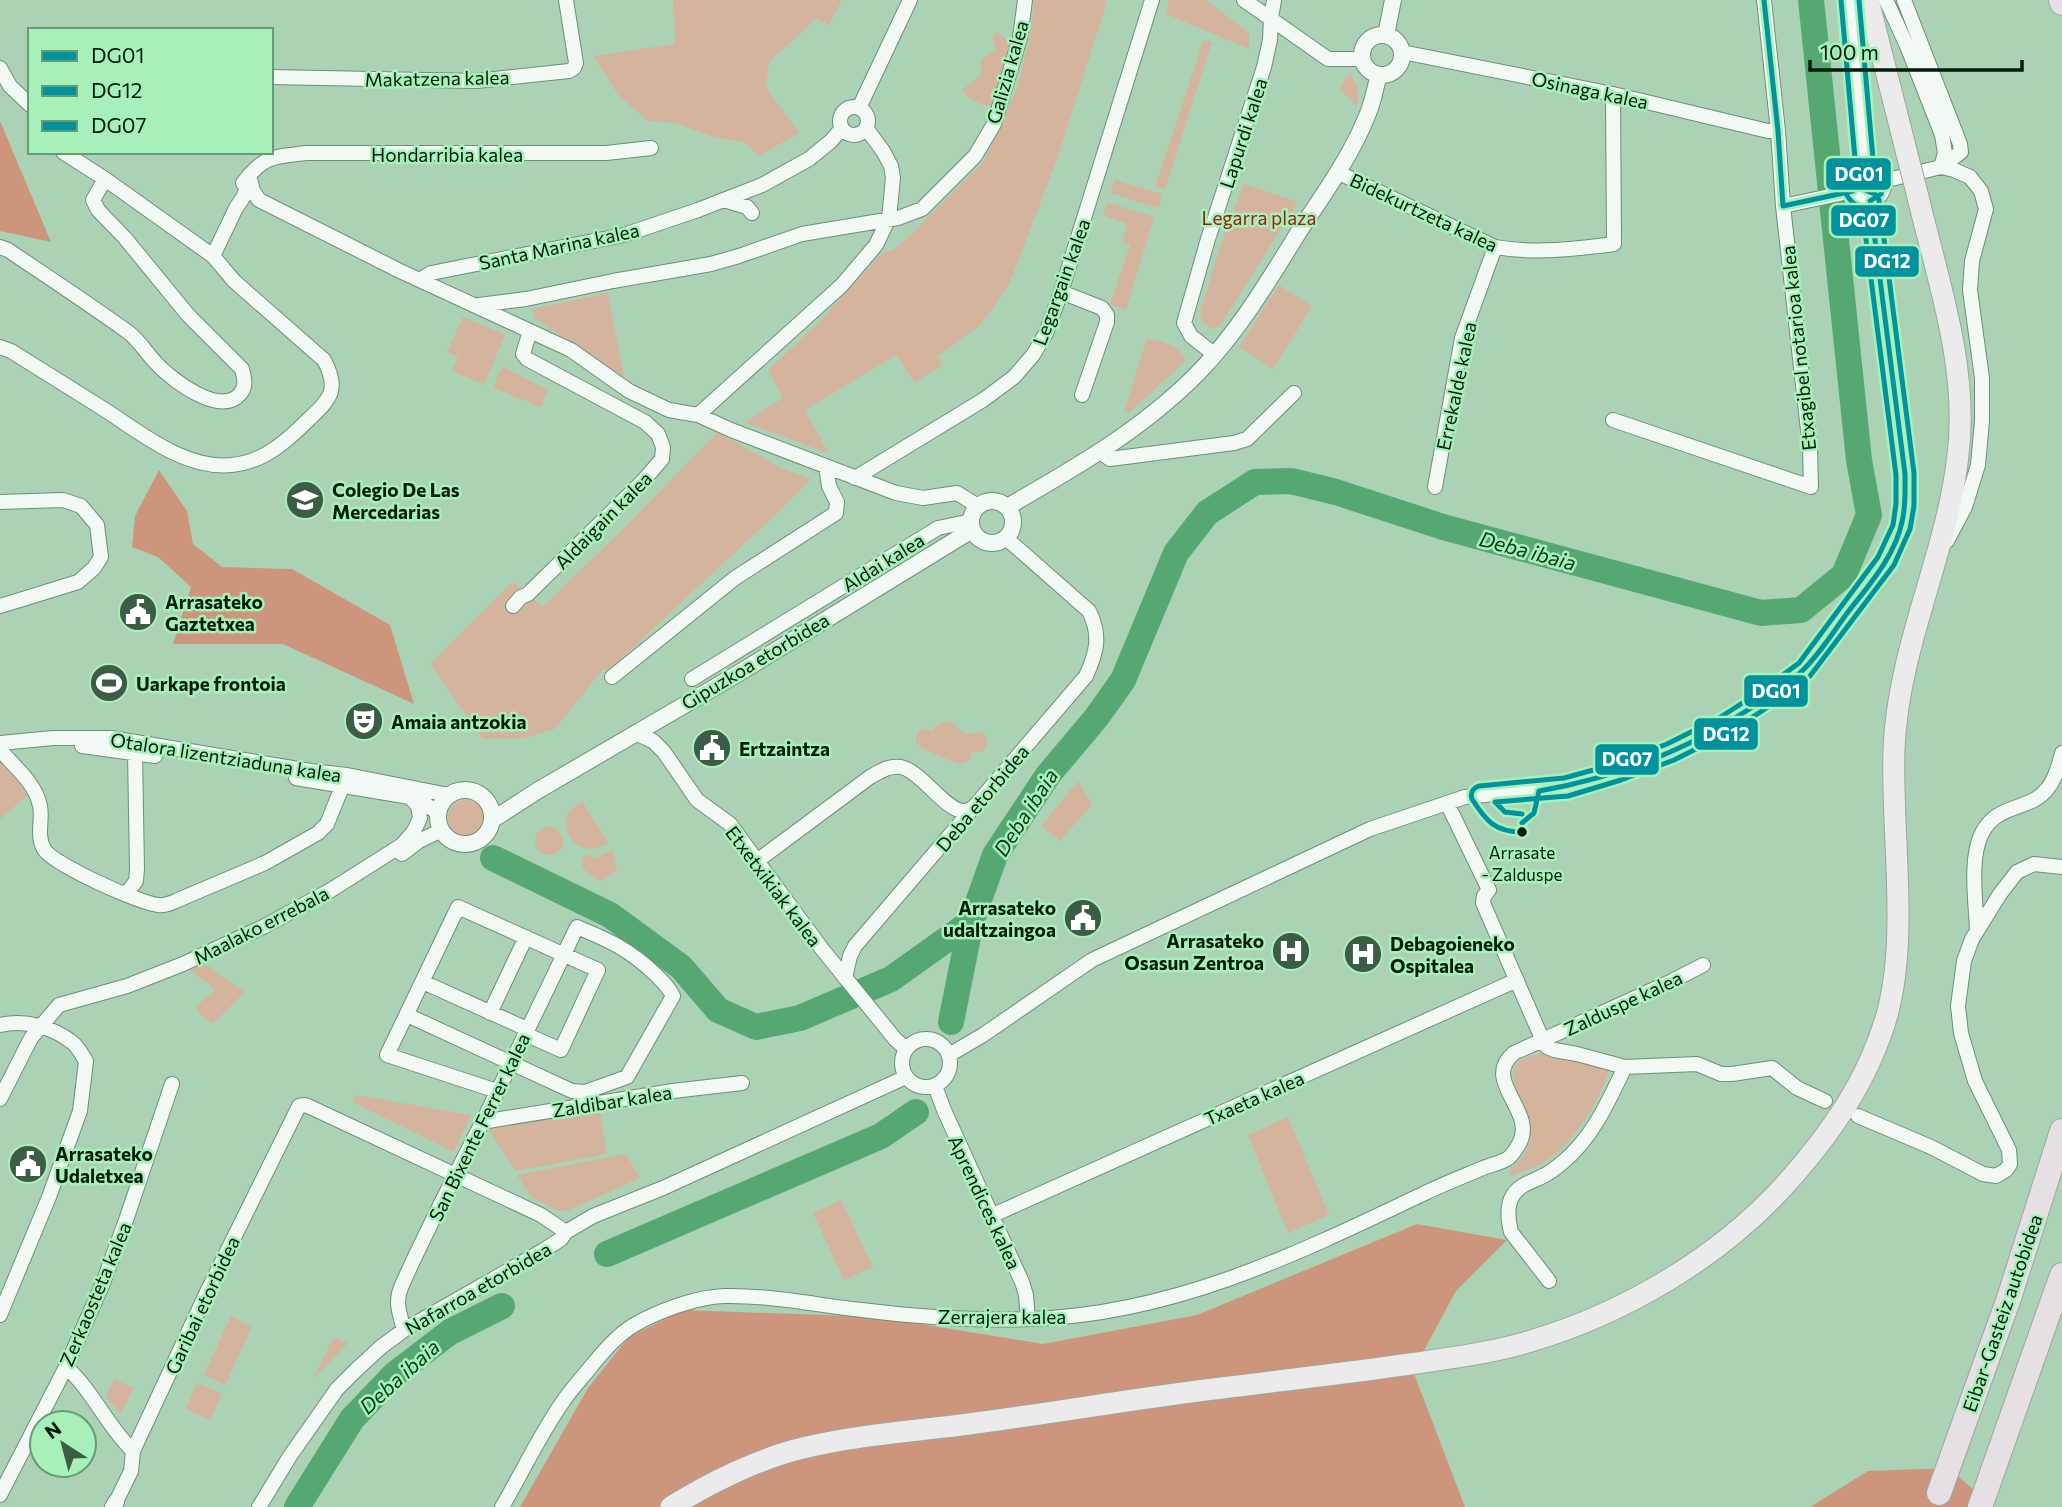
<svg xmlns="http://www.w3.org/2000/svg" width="2062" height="1507" font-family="Commissioner,sans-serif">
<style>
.green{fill:#d5b49d}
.forest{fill:#cd967c}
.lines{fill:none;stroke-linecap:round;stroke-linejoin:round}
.river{stroke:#56a872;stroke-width:26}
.minor-casing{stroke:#6f8e78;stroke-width:16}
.tertiary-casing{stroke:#6f8e78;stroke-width:18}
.primary-casing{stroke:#9da5a0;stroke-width:23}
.motorway-casing{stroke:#9da5a0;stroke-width:26}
.minor{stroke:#f2f8f4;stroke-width:14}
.tertiary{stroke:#f2f8f4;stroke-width:16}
.primary{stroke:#ebebeb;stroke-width:21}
.motorway{stroke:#e6e0e5;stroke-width:24}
.primary-bridge-casing{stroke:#9da5a0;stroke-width:23;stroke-linecap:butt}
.primary-bridge{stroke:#ebebeb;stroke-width:21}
.bus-1-casing{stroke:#a7f0b9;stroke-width:10}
.bus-2-casing{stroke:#a7f0b9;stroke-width:10}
.bus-3-casing{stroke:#a7f0b9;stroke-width:10}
.bus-1{stroke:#00939e;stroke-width:5}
.bus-2{stroke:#00939e;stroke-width:5}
.bus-3{stroke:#00939e;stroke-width:5}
.bus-dot{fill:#011d09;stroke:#a7f0b9;stroke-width:2.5}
.labels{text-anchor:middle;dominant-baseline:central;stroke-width:5;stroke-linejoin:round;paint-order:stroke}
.bus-label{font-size:17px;fill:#011d09;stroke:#a7f0b9}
.street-label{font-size:19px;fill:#011d09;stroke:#a7f0b9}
.park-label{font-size:19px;fill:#9a210f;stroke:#a7f0b9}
.poi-label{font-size:19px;font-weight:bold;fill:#011d09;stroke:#a7f0b9;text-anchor:start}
.water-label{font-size:21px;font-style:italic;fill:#043c1b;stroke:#a7f0b9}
.line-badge{stroke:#a7f0b9;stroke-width:2.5}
.badge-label{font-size:19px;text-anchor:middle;font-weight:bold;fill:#fff}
</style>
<rect width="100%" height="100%" fill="#abd2b4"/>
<path class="green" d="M673,0H842L829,25L816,19L769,62L766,87L799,133L759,156L744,142L716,138L675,123L648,121L618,95L594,56L675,44Z
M1034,0H1106L1105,9L1057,159L1011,280L994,307L979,326L938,356L942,365L915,383L896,355L805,410L829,454L745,422L783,398L768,370L817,324L885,250L890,252L899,246L983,162L1017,89L1030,36Z
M1169,0H1206L1249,33V49L1166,14Z
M996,32L1013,44L993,107C980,104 970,101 962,90L981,75V59L996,50L992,38Z
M1203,41L1212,42L1165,189L1155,187Z
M1350,73C1358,85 1359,92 1357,106L1339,89Z
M1115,180L1162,194L1159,208L1110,193Z
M1244,184L1298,202L1220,326L1212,329L1202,322L1200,313L1220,247Z
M1107,202L1154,217L1126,310L1110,304L1130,245L1122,242L1127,224L1103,215Z
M1279,285L1312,306L1273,369L1239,347Z
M608,293L624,377L534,318L533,309Z
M463,317L505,335L484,385L452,371L458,357L447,352Z
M1147,338C1161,342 1180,345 1186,360L1128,414L1124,412Z
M502,366L548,390L541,407L493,388Z
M718,432L781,468L811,479L777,513L608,671L604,668L555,729L523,738L483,739L430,664L513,582L543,607L628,524Z
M951,721C970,738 956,734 982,732C988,738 990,747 981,752L972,751C971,760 968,763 959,764L923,749L916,743C916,735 916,731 924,728L932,731L938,724Z
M0,758L23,783L21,787L28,795L0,819Z
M1078,781L1092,804L1060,841L1041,826Z
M448 818a18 18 0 1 1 36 0a18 18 0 1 1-36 0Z
M582,801L608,843C603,845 597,848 592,849C575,850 559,828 569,812C571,808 578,805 582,801Z
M535 841a14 14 0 1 1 28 0a14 14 0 1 1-28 0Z
M609,851H613L617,871L601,881C591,875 580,871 582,858L589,855L596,858Z
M203,963L245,992L213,1024L199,1014L196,1006L214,991L210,985L188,969Z
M1541,1054L1557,1055L1610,1068C1600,1101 1572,1147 1541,1164C1532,1169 1521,1172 1511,1176L1508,1172C1518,1163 1527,1155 1530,1142C1532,1129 1528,1116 1523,1105C1517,1089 1503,1068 1525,1058C1530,1056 1537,1055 1541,1054Z
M356,1095L471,1115L454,1152L352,1102Z
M600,1111L607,1154L516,1171L488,1129Z
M1288,1117L1329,1215L1288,1233L1248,1135Z
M626,1154L640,1178L569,1210L559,1211L531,1197L517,1175Z
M841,1200L873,1267L844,1280L813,1213Z
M231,1316L252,1327L225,1385L204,1375Z
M333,1338L348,1343L313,1379Z
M114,1379L134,1388L121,1413L118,1412L106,1396Z
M197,1383L222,1394L210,1420L186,1409Z"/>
<path class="forest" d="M0,121L51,242L0,231Z
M159,470L187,511L193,544L222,567L292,569L390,625L414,704L283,644H173L191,587L158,557L132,547L135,516Z
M1417,1224L1507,1240L1456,1291L1413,1371L1465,1507H520L588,1388L629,1337L683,1310L878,1317L1043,1344L1197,1315Z
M1949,1468L1993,1507H1810L1868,1471Z"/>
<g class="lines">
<path class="river" d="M493,858L610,915L681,967L718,1010L756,1027L800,1018L891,979L971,922
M951,1022L971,922L995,855L1048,775L1096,718L1123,680L1176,553L1207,513L1255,482L1291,481L1336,492L1443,527L1761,613L1801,610L1844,575L1869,515L1859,460L1811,0
M607,1254L881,1136L916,1112
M297,1507L352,1419L395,1374L450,1332L502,1306"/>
<g class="minor-casing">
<path id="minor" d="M1244,0L1328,59H1363
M1850,0L1851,25L1864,159L1862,170
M1886,0L1907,46L1942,135L1945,153L1941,167
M1904,0L1960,144L1961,152L1941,167
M1402,52L1613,94L1768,131H1778
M0,68L10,86L30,105
M271,77L476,81L569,71L574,68L576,63L566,0
M840 121a14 14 0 1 1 28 0a14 14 0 1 1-28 0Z
M859,108L910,0
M63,152L105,179
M1852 185a16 16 0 1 1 32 0a16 16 0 1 1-32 0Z
M1337,172L1495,247C1534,254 1575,249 1614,244L1613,94
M249,175L253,191L259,200L400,271L571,350L629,391L669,410L698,415L731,430L896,493L923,498L957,493L978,506
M1883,181L1941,167L1954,170L1970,177L1981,191L1986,209L1972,261L1970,290L1982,378V421L1978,465L1965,507L1947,541
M243,183C264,155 274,157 306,153H606L651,148
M724,200L747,207L752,213
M1783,206L1853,191
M0,247L8,250C48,277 89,304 128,332C140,341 146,353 157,364C172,380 220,417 240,394C247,386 244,378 242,369L188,315L125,238L98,210L93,200L105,179L213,256
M420,280L431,273L624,235L698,210L762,185L809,159L831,141L842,128
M1061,292L1102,308L1107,315V322L1082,395
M479,305L526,299L613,281L711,264L739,256L802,234L898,218L922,209L975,156L994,124L1020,38L1025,0
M0,347L11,351C41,370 72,389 102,408C140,432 184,470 232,465C264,462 287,441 309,419C330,399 340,390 324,360L234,281L213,256L236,208L244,196L249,177
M1215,355L1191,336L1184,323L1208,239L1264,67L1270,40L1271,18L1274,0
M698,415L842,285L876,245L889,218L893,178L891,166L883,151L866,128
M1613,420L1811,487L1810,448L1783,206L1778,131L1764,0
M1100,452L1110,459L1234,443L1247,439L1294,393
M855,478L983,400L1014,377L1033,355L1046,333L1061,292L1152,0
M1435,487L1462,338L1495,247
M0,502L63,500L81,506L97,525L101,557L94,568L78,582L0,606
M513,606L521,597L528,594L643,481L662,459L663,447L658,434L645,422L527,359L523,354L530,331
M612,677L735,578L836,513L837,502L829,486L826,467
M692,679L938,528L971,521
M635,733L653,741L664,752L697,800L730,824L822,949L895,1039L906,1049
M0,743L53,738H111L311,771L347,775L449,795
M82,746L155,756
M0,750C15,767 36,784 40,806C43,820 36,835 44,849C52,864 139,903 158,905C165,906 171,903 178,900L265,863L318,833L327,824L342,787
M296,778L410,797L420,800L438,813
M1447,803L1489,890L1484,896L1483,903L1543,1041L1547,1047L1554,1050L1577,1054L1625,1067L1697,1064L1721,1074H1732L1772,1068L1797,1088L1825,1101
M402,854L419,841L442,830
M757,861L870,777C879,772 889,765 901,767C921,771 947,813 965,811C968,811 972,808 975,807
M126,894L136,881L137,869L135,753
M1977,931C1976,903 1969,858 1982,833C1998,802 2030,812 2048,788C2056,778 2059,764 2062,753
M845,978L850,956L855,946L1086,676C1097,652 1101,635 1089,611L1006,538
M423,982L527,1029
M490,1013L526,937
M0,1025C25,1019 53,1027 73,1043C78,1047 82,1055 86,1061L80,1111L49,1197L0,1315
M902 1063a24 24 0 1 1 48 0a24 24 0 1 1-48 0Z
M949,1055L983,1035L1092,960L1370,829L1465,797L1566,787L1618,772L1671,752L1723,726L1763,700L1805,669L1886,561L1901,528L1905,505V474L1870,201
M935,1086L944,1110L1022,1282L1026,1295L1028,1319
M497,1091L387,1055L458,907L598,970L561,1050L525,1034
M0,1099L31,1038L59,1005L127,986L183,964L265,926L331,890L402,845L414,831L420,818L418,806L410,797
M1858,1116L1931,1147L1983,1174L1996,1176L2006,1170L2010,1164L2009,1150L1975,1081L1961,1033L1958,1006L1964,961L1972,939L2000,894L2017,872L2034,864L2062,867
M482,1122L673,1091L742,1083
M991,1216L1517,980
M1549,1281L1511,1232C1508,1220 1506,1206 1513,1195C1520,1184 1534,1181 1545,1175C1551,1172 1557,1167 1563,1162C1593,1137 1608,1102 1625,1067
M404,1330C400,1314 394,1302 402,1285C427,1229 455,1175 483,1121C515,1056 546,992 577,927C610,941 629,949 655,974C662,981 669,987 673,996L627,1077L585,1092L572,1091L407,1015
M66,1367C93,1391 107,1426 133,1451
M0,1495L66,1367L103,1283L126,1220L172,1084
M116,1502L131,1471L133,1451L207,1292L299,1106L305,1105L310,1107L541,1215L566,1232
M259,1507L290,1456L337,1389L356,1370L381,1347L404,1330L544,1250L561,1239L566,1232L593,1216L663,1188L906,1077
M502,1507C522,1473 539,1436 562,1403C570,1391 580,1380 589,1369C602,1353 617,1335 634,1325C658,1311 696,1297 724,1296C770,1295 816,1305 862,1310C918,1317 976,1321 1032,1319C1175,1314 1299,1253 1425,1193C1444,1184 1464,1176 1483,1168C1491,1165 1500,1163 1507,1159C1512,1156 1516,1149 1519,1144C1538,1111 1480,1081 1514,1053L1672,981L1703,965"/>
</g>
<g class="tertiary-casing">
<path id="tertiary" d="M1386,35L1393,0
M1362 55a20 20 0 1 1 40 0a20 20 0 1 1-40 0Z
M971 522a21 21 0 1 1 42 0a21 21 0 1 1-42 0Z
M1007,507C1075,468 1143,429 1198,373C1239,331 1269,280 1300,230C1324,194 1351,156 1367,116C1373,103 1375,88 1379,75
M438 817a27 27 0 1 1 54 0a27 27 0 1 1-54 0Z
M492,820L537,791L734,676L972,530
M113,1507L116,1502"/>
</g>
<g class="primary-casing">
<path id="primary" d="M1868,0L1907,154
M671,1507C709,1483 760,1458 803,1448C857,1435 914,1431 969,1424C1053,1413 1138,1398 1222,1388C1285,1380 1348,1373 1410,1364C1451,1358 1492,1353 1531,1341C1625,1313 1718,1258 1784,1186C1830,1135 1868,1081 1887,1015C1909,934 1891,834 1894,749C1898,647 1947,555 1958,455C1969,367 1937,278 1917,193"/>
</g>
<g class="motorway-casing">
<path id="motorway" d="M2061,0L2062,3
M1939,1493L2009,1298L2062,1131
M1980,1507L2062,1275"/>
</g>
<use href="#minor" class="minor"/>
<use href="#tertiary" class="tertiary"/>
<use href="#primary" class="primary"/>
<use href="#motorway" class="motorway"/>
<g class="primary-bridge-casing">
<path id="primary-bridge" d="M1907,154L1917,193"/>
</g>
<use href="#primary-bridge" class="primary-bridge"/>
<g class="bus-1-casing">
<path id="bus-1" d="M1522,823L1534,813L1539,791C1620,777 1696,747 1764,699C1777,690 1791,682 1802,671C1820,654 1833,632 1848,612C1869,585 1895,556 1902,522C1906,506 1905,490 1905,474L1870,201L1881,194L1883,181L1875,171L1862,170L1854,179L1853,191L1783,206L1778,131L1764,0"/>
</g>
<g class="bus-2-casing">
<path id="bus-2" d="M1522,814L1505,812L1495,802L1568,796L1621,780L1674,760L1728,733L1768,707L1810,676L1894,565L1910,529L1914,506V473L1879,200L1875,194L1867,191L1862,187V183L1870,173L1873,159L1859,0"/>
</g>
<g class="bus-3-casing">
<path id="bus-3" d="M1522,832C1495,832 1486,821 1472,799C1470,793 1473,788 1479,786L1564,778L1615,764L1667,744L1719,718L1758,693L1799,663L1878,557L1893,525L1896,504V475L1862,208C1848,202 1840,190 1847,174C1850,168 1854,166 1855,159L1841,0"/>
</g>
<use href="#bus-1" class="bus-1"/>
<use href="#bus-2" class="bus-2"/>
<use href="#bus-3" class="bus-3"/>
</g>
<defs>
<g id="school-disc" transform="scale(2.0125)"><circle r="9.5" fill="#3c5c45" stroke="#a7f0b9"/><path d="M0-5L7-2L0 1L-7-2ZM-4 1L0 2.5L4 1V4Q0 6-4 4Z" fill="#fff"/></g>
<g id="civic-disc" transform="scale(2.0125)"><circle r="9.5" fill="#3c5c45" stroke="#a7f0b9"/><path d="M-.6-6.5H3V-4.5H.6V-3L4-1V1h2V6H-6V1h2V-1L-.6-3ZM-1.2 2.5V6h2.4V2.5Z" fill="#fff"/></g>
<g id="stadium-disc" transform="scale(2.0125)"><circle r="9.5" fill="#3c5c45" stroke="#a7f0b9"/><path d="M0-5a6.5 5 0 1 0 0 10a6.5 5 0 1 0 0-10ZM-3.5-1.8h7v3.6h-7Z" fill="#fff"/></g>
<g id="theatre-disc" transform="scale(2.0125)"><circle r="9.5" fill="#3c5c45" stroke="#a7f0b9"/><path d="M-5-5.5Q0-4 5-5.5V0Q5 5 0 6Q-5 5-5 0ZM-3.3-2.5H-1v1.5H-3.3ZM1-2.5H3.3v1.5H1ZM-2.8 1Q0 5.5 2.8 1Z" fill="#fff"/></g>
<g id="hospital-disc" transform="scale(2.0125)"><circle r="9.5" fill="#3c5c45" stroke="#a7f0b9"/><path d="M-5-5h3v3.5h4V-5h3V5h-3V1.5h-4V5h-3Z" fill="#fff"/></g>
</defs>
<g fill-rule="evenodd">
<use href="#school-disc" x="305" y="500"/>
<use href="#civic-disc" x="138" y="612"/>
<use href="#stadium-disc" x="109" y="683"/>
<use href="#theatre-disc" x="364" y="721"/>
<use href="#civic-disc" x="712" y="748"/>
<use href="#civic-disc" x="1083" y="918"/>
<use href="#hospital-disc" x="1291" y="951"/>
<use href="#hospital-disc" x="1363" y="954"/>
<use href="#civic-disc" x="28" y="1164"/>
</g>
<circle class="bus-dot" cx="1522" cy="832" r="6"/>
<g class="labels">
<g class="bus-label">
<text x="1522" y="852">Arrasate<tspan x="1522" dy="22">- Zalduspe</tspan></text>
</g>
<g class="street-label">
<text transform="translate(1007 72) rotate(-74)">Galizia kalea</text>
<text transform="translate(437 78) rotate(-1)">Makatzena kalea</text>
<text transform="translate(1590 90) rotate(12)">Osinaga kalea</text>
<text transform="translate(1243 133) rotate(-72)">Lapurdi kalea</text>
<text x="447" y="154">Hondarribia kalea</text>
<text transform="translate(1424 212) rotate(25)">Bidekurtzeta kalea</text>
<text transform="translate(559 246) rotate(-12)">Santa Marina kalea</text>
<text transform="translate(1061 282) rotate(-70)">Legargain kalea</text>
<text transform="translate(1798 348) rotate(-96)">Etxagibel notarioa kalea</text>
<text transform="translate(1456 386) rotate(-78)">Errekalde kalea</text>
<text transform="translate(603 520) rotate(-45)">Aldaigain kalea</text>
<text transform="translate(883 562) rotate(-32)">Aldai kalea</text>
<text transform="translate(755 661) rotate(-31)">Gipuzkoa etorbidea</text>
<text transform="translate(226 757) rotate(9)">Otalora lizentziaduna kalea</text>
<text transform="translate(982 798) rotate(-50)">Deba etorbidea</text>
<text transform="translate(774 886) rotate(53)">Etxetxikiak kalea</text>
<text transform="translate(261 925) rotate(-27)">Maalako errebala</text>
<text transform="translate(1623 1003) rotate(-25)">Zalduspe kalea</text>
<text transform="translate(1254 1098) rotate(-24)">Txaeta kalea</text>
<text transform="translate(612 1101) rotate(-9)">Zaldibar kalea</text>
<text transform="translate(479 1127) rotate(-64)">San Bixente Ferrer kalea</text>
<text transform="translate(985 1202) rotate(65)">Aprendices kalea</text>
<text transform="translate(478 1288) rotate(-30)">Nafarroa etorbidea</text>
<text transform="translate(95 1294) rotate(-67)">Zerkaosteta kalea</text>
<text transform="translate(202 1305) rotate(-65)">Garibai etorbidea</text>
<text transform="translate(2002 1313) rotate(-71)">Eibar-Gasteiz autobidea</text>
<text x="1002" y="1316">Zerrajera kalea</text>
</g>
<g class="park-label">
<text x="1259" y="217">Legarra plaza</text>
</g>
<g class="poi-label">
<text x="332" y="489">Colegio De Las<tspan x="332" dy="22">Mercedarias</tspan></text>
<text x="165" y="601">Arrasateko<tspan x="165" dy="22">Gaztetxea</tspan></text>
<text x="136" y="683">Uarkape frontoia</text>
<text x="391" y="721">Amaia antzokia</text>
<text x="739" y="748">Ertzaintza</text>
<text x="1056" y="907" text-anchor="end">Arrasateko<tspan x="1056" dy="22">udaltzaingoa</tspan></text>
<text x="1264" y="940" text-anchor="end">Arrasateko<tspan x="1264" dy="22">Osasun Zentroa</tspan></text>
<text x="1390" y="943">Debagoieneko<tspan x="1390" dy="22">Ospitalea</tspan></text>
<text x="55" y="1153">Arrasateko<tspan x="55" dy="22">Udaletxea</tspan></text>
</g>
<g class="water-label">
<text transform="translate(1528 550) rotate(15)">Deba ibaia</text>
<text transform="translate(1025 812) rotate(-57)">Deba ibaia</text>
<text transform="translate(399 1376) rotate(-42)">Deba ibaia</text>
</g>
</g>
<g class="line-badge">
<rect x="1825" y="157" width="67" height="34" rx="7" fill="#00939e"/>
<rect x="1830" y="204" width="67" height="33" rx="7" fill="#00939e"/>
<rect x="1854" y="245" width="66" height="33" rx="7" fill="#00939e"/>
<rect x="1743" y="674" width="66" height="34" rx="7" fill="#00939e"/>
<rect x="1693" y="717" width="66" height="34" rx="7" fill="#00939e"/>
<rect x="1594" y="743" width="66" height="33" rx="7" fill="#00939e"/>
</g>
<g class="badge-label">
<text x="1859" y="181">DG01</text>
<text x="1864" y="227">DG07</text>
<text x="1887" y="268">DG12</text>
<text x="1776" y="698">DG01</text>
<text x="1726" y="741">DG12</text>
<text x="1627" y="766">DG07</text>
</g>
<rect x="28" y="28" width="245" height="126" fill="#a7f0b9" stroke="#659c73" stroke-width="2"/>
<rect x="42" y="51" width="35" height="10" fill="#00939e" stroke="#659c73" stroke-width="2"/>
<text x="91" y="63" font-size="21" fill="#011d09">DG01</text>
<rect x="42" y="86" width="35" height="10" fill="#00939e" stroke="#659c73" stroke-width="2"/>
<text x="91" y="98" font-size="21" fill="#011d09">DG12</text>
<rect x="42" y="121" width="35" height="10" fill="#00939e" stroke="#659c73" stroke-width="2"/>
<text x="91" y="133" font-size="21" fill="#011d09">DG07</text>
<g transform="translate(63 1444) rotate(324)"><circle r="33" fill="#a7f0b9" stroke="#659c73" stroke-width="2"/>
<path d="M0-5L12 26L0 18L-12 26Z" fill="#3c5c45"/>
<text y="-10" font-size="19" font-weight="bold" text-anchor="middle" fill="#011d09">N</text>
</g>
<path d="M1810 60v10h212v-10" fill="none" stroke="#011d09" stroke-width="3.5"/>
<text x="1820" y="60" font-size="21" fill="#011d09" stroke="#a7f0b9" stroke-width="5" paint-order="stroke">100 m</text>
</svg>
